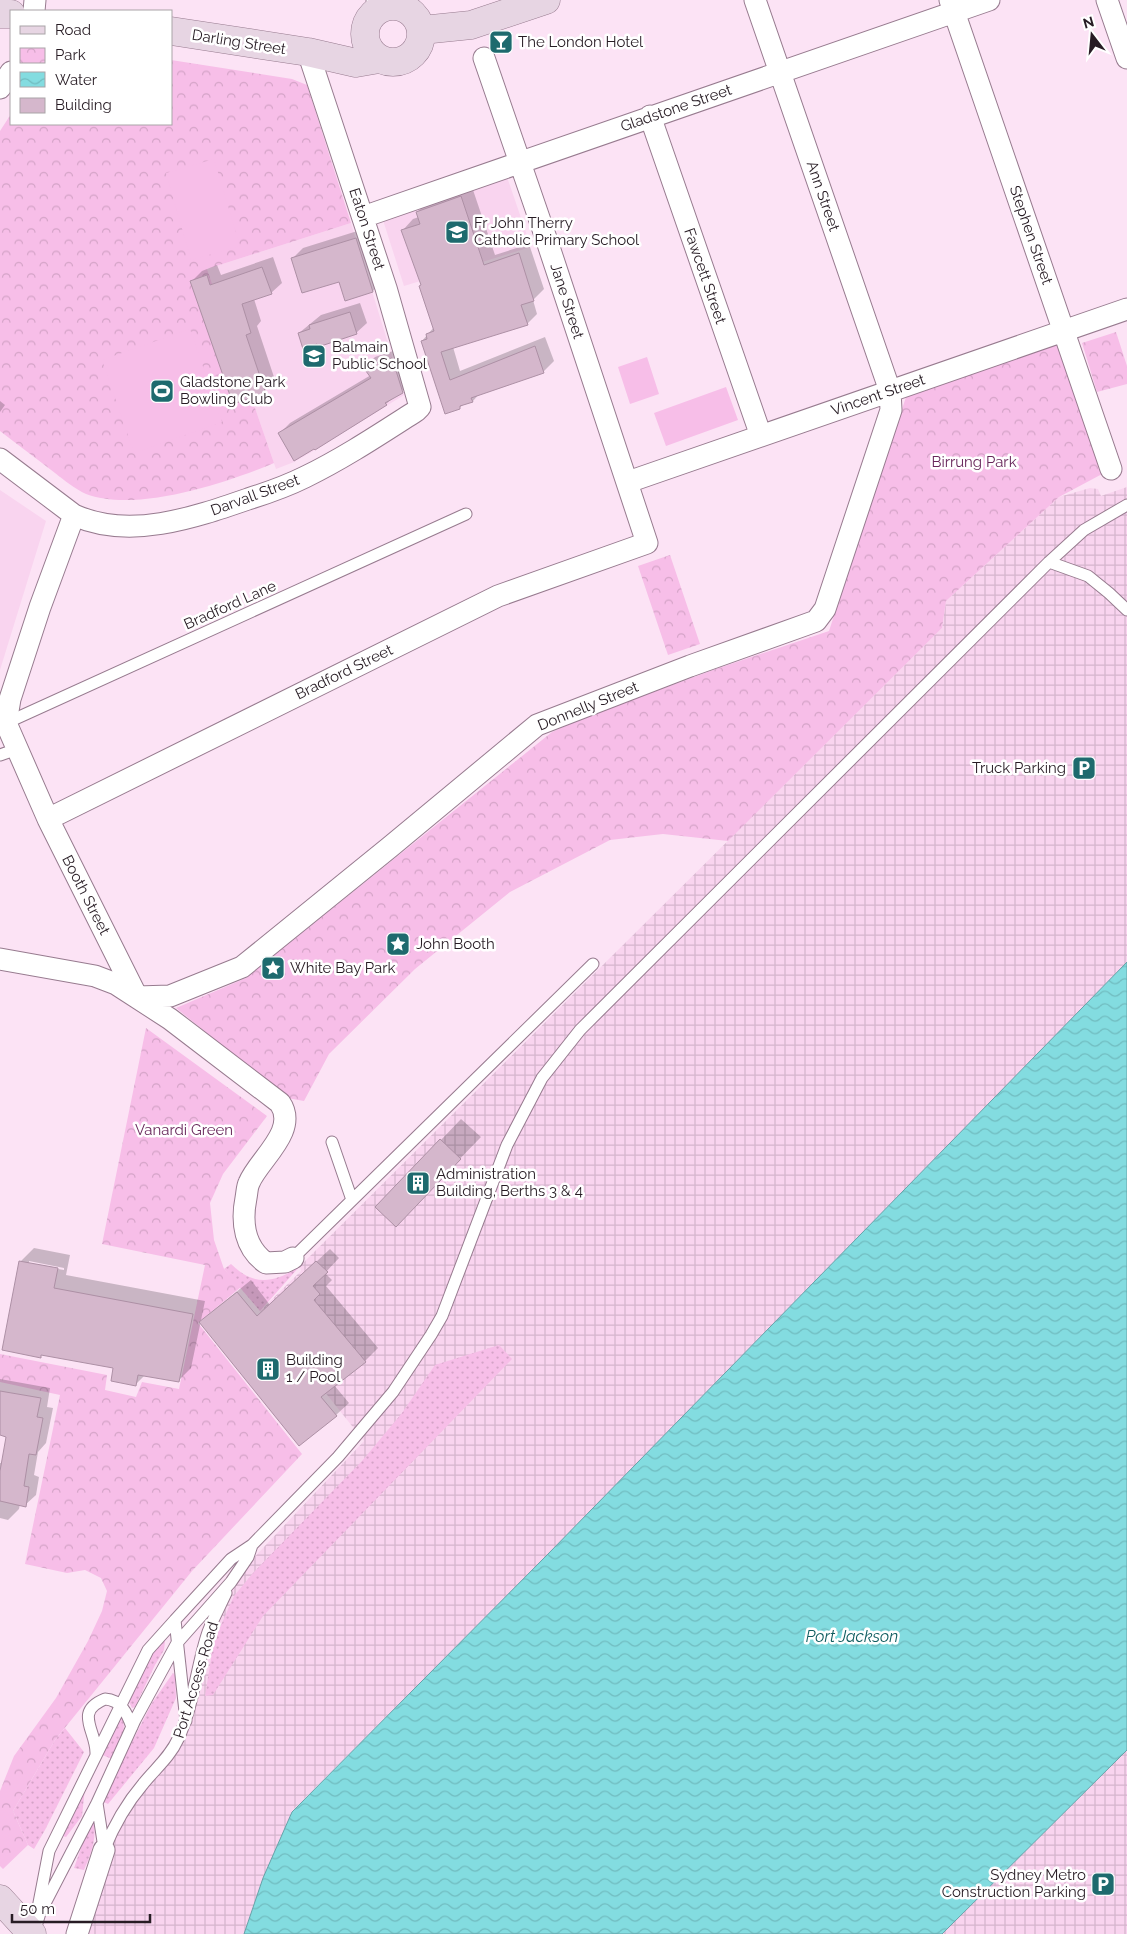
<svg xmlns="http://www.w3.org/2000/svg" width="1127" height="1934" font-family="Raleway,sans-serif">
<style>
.built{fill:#f9d4ef}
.industrial{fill:url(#industrial-grid)}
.grass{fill:url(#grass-dots)}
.park{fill:url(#park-crowns)}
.pitch{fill:#f7bee8}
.water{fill:url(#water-waves);stroke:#67a2a8}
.shadow{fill:#0003;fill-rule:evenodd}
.building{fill:#d5b7cc;stroke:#ad90a5}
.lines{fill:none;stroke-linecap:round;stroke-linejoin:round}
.lane-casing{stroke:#977b8f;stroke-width:13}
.street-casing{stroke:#977b8f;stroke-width:23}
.secondary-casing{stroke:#977b8f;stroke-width:29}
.lane{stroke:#fff;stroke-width:11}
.street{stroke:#fff;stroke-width:21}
.secondary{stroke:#e7d5e3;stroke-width:28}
.labels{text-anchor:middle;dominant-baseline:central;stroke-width:5;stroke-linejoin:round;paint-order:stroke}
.street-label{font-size:15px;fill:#271c24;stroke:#fff}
.poi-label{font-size:15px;fill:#271c24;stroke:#fff;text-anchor:start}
.park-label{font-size:15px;fill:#68275b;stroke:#fff}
.water-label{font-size:16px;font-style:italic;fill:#0e5c5f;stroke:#fff}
</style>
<defs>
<pattern id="industrial-grid" width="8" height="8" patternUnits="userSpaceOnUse" patternTransform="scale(1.25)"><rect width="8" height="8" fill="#f9d4ef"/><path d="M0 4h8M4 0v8" fill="none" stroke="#d5b5cd"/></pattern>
<pattern id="grass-dots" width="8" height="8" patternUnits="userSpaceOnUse" patternTransform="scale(1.25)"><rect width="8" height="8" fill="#f7bee8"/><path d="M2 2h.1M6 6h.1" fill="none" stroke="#d4a3c7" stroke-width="1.8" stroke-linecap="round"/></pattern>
<pattern id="park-crowns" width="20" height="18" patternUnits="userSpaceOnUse" patternTransform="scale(1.25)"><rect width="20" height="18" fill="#f7bee8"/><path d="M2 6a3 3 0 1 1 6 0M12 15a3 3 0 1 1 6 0" fill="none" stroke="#d4a3c7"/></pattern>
<pattern id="water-waves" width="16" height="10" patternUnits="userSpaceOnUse" patternTransform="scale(1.25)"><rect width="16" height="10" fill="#83dce0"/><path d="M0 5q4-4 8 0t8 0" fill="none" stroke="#71bcc0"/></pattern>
</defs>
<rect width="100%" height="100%" fill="#fce3f5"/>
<path class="built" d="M506,174L531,247L404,286L382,217Z
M351,223L404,395L315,450L294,462L276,469L207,269Z
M0,490L46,521L0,670Z"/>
<path class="industrial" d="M1127,487V962L548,1554L292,1811L245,1934H77L113,1828L171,1753L209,1631L231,1582L364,1441L260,1311L301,1271L300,1266L942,628L946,601L1059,497L1090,488L1098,489L1101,496Z
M1127,1750V1934H942Z"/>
<path class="grass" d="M231,1264C254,1287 275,1283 300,1266L260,1311L224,1269Z
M499,1345L512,1359L263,1616L213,1695L205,1696L214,1641L234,1596L253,1573L362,1461L402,1413L435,1365Z
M163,1639L165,1641L164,1650L155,1665L135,1707L132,1708L128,1700L150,1657Z
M173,1673L175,1675L176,1698L154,1748L108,1804L104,1802L105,1795L152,1703Z
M120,1714C130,1728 118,1745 112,1759L100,1754Z
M65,1728L84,1752L45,1830L34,1849L28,1845L13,1811L55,1740Z
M85,1788L82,1816L66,1837L63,1836L65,1830Z
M93,1821C98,1837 90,1856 84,1870L74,1868L85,1837Z"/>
<path class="park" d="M171,60L292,79L307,85L351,223L207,269L274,463C226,483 136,513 86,494C75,489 64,480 55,473C37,459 18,445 0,431V131L11,114V124H171Z
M1116,332L1127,366V384L1097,392L1082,343Z
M1057,341L1104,473L1059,497L946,601L942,628L728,841L663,834L610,840L510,892L415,969L329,1054L304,1101L287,1098L176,1008L246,978L552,732L588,716L713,670L829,631L906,397Z
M670,555L700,644L668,655L638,566Z
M146,1028L267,1116L223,1174L210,1203L214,1240L224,1269L241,1287L198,1323L302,1454L192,1571L55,1740L13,1811L28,1845L3,1869L0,1866V1791L14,1756L56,1698L88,1641L102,1611L107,1591L101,1578L85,1570L67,1573L25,1564L60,1395L0,1382V1354L107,1375L105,1390L136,1397L142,1382L179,1389L205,1265L102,1244Z"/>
<path class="pitch" d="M214,159L240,246L191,260L166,173Z
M190,329L222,422L134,453L102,360Z
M647,357L659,394L630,404L618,367Z
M726,387L738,420L666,446L654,413Z"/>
<path class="water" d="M1127,962V1750L942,1934H244L263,1878L292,1812L548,1554Z"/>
<path class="shadow" d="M472,187L495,255L529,244L544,289L533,300L537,314L527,324L453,347L460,371L545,337L554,361L543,372L480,393L473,401L464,404L459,408L422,341L434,327L422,285L403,230L413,219L419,217L417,212L428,202Z
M367,228L383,280L373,291L340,280L293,258L303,248Z
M273,257L282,283L271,293L254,299L261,321L257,326L275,380L262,393L192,281L202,271L217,265L221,275Z
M360,303L367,323L356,333L318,343L299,333L321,315Z
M402,348L413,381L386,404L279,434L290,423L371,375L365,367L375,357Z
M0,401L5,405L0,412Z
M461,1119L481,1137L416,1204L441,1140Z
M34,1248L70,1255L66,1275L205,1301L191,1368L178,1381L145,1375L135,1385L114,1367L42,1354L40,1356L4,1349L21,1261ZM29,1261L64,1268V1270L29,1264Z
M330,1249L339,1258L325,1273L332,1280L326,1286L378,1348L365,1361L334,1385L349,1403L336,1415L201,1322L214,1310L251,1280L270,1305Z
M0,1379L50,1388L47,1407L53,1408L46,1443L38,1452L34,1475L39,1477L36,1495L25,1505L20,1504L19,1509L8,1520L0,1518V1463H3L8,1436L0,1434Z"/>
<path class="building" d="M461,196L484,265L519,253L534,301L521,305L528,325L441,352L450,380L535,346L544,373L471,398L473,402L460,406V409L445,414L421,341L427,339L426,334L434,331L419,286L421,285L401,230L420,224L416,212Z
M356,238L373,292L345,301L339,282L302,293L291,258Z
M262,267L272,294L242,304L251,333L246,335L265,391L262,392L263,394L233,404L190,281L207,275L210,285Z
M350,312L357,334L318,347L317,344L303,349L298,333L310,329L309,325Z
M392,358L403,393L385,403L387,405L315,450L314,449L294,461L278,433L371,378L363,367Z
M440,1139L461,1159L396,1227L375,1207Z
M19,1261L58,1268L54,1288L193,1314L179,1382L138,1375L136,1386L111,1381L113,1368L41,1355V1358L2,1350Z
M316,1261L328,1272L313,1286L320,1294L314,1300L366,1362L321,1397L337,1416L299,1446L199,1322L237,1292L257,1316Z
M0,1391L41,1398L37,1417L43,1418L36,1455L29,1454L24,1486L29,1487L26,1507L0,1501V1471L6,1437L0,1435Z"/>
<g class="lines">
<g class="lane-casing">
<path id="lane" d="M1049,562L1088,576L1109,593L1127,610
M6,723L466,514
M0,755L17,749
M332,1142L352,1200
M293,1258L593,964
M186,1721L175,1620L231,1559L252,1545L338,1457L393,1392L431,1335L442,1316L507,1145L542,1078L580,1030L1049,562L1084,530L1127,505
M96,1754C97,1731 73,1712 105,1699C121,1700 127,1713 132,1727
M97,1803L104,1848
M104,1850C114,1825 126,1804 143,1784C155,1769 170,1757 178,1739C194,1705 196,1667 208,1632C213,1619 220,1606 226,1593
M38,1908L49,1851L148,1650L175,1620
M34,1933L40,1913L97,1803L135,1720L177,1643L231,1582L248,1557L252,1545"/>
</g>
<g class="street-casing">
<path id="street" d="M377,0L383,9
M950,0L1111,469
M1107,0L1127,58
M34,11L35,0
M0,88L11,72
M650,116L761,436
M363,217L989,0
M0,459L74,515L40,607L10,699L6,723L48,819L137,997
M628,482L1127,309
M74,515C129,540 193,518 248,499C267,493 287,486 305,477C344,458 380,434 416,411L420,407L386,288L308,52
M48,819L498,596L647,543L547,241L484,58
M0,959L95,976L116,984L170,1019L280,1103C299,1131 258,1160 249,1183C247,1187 247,1193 246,1198C241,1223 245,1248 266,1263L285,1262L293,1258
M137,997L170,996L242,967L390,847L537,725L690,666L816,621L825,609L891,410L890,391L755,0
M77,1934L104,1850"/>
</g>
<g class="secondary-casing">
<path id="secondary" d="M365 34a28 28 0 1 1 56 0a28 28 0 1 1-56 0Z
M0,14H11
M422,30L471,25L546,0
M171,31L308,52L356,63L379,59
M0,1899L32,1934"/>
</g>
<use href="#lane" class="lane"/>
<use href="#street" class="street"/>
<use href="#secondary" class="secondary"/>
</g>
<defs>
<g id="bar-square" transform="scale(1.25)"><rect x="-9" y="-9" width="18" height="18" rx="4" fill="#1e6a6e" stroke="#fff"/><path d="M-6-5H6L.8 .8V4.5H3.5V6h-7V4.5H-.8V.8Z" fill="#fff"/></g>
<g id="school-square" transform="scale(1.25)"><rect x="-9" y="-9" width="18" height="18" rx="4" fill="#1e6a6e" stroke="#fff"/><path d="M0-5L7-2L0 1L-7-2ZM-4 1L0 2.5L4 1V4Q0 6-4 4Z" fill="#fff"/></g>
<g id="stadium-square" transform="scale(1.25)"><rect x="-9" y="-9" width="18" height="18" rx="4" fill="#1e6a6e" stroke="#fff"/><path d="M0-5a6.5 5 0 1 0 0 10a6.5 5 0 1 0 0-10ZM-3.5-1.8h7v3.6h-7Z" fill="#fff"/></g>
<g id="parking-square" transform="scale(1.25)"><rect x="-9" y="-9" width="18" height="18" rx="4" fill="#1e6a6e" stroke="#fff"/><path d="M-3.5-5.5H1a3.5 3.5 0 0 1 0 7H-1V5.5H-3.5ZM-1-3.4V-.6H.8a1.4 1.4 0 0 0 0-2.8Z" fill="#fff"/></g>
<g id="sight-square" transform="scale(1.25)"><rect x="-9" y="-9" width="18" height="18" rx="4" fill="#1e6a6e" stroke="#fff"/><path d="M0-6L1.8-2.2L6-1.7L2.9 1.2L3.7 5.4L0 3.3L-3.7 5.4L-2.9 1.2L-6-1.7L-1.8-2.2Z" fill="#fff"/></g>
<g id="building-square" transform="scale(1.25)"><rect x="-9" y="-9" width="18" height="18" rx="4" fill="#1e6a6e" stroke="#fff"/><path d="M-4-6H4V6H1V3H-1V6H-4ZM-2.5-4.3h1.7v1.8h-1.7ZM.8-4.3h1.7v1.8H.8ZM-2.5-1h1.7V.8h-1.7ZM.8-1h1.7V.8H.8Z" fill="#fff"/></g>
</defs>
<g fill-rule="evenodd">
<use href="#bar-square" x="501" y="42"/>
<use href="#school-square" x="457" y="232"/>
<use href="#school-square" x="314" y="356"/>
<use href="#stadium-square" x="162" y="391"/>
<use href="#parking-square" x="1084" y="768"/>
<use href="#sight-square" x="398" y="944"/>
<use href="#sight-square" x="273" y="968"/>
<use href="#building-square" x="418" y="1183"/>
<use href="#building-square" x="268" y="1369"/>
<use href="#parking-square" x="1103" y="1884"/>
</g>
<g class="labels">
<g class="street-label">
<text transform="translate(239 42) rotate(9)">Darling Street</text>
<text transform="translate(676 108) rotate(-19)">Gladstone Street</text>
<text transform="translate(823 196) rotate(71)">Ann Street</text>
<text transform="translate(367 229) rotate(72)">Eaton Street</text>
<text transform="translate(1031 235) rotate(71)">Stephen Street</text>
<text transform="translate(705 276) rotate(71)">Fawcett Street</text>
<text transform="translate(567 301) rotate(72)">Jane Street</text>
<text transform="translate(878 395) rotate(-19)">Vincent Street</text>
<text transform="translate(255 495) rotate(-20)">Darvall Street</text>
<text transform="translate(230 605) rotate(-24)">Bradford Lane</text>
<text transform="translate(344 672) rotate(-26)">Bradford Street</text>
<text transform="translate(588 706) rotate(-22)">Donnelly Street</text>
<text transform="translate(86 895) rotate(63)">Booth Street</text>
<text transform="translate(196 1680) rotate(-73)">Port Access Road</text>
</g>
<g class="poi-label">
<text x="518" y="42">The London Hotel</text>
<text x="474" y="223">Fr John Therry<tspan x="474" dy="17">Catholic Primary School</tspan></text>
<text x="332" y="347">Balmain<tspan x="332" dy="17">Public School</tspan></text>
<text x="180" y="382">Gladstone Park<tspan x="180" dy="17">Bowling Club</tspan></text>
<text x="1066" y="768" text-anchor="end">Truck Parking</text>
<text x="416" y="944">John Booth</text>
<text x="290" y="968">White Bay Park</text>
<text x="436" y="1174">Administration<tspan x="436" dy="17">Building, Berths 3 &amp; 4</tspan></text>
<text x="286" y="1360">Building<tspan x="286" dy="17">1 / Pool</tspan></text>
<text x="1086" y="1875" text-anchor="end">Sydney Metro<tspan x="1086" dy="17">Construction Parking</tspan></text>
</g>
<g class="park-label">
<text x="974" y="462">Birrung Park</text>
<text x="184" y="1130">Vanardi Green</text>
</g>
<g class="water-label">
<text x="852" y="1636">Port Jackson</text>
</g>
</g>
<rect x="10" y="10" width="162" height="115" fill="#ffffff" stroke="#a9a4a7"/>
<rect x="20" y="26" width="25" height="8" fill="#e7d5e3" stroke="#a9a4a7"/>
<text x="55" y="35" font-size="15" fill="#271c24">Road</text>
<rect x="20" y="48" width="25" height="15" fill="url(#park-crowns)" stroke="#a9a4a7"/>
<text x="55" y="60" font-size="15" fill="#271c24">Park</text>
<rect x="20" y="72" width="25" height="15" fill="url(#water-waves)" stroke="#a9a4a7"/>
<text x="55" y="85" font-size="15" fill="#271c24">Water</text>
<rect x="20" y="98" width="25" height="15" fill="#d5b7cc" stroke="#a9a4a7"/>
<text x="55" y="110" font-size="15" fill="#271c24">Building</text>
<g transform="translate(1092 35) rotate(344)" stroke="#ffffff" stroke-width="4" paint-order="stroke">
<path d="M0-4L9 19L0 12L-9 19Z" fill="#271c24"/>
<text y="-8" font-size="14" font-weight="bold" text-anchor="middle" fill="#271c24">N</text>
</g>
<path d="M12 1914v8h138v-8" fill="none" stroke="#271c24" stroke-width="2.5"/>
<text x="20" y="1914" font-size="15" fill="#271c24" stroke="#ffffff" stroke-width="4" paint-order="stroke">50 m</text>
</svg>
